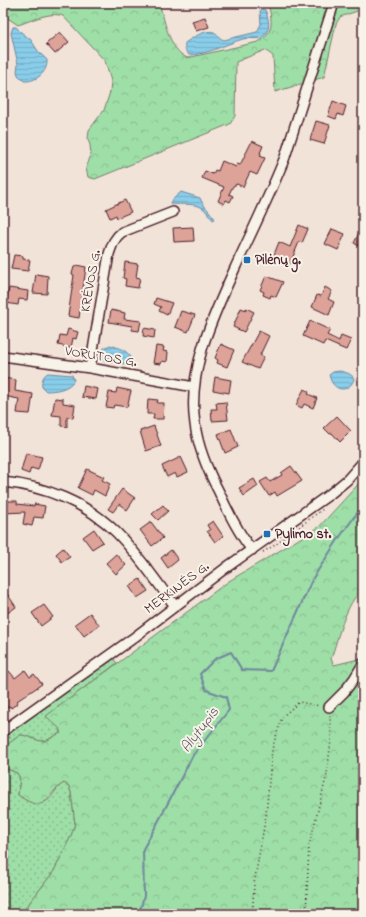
<svg xmlns="http://www.w3.org/2000/svg" width="366" height="917" font-family="'Indie Flower',sans-serif">
<style>
.grass{fill:url(#grass-dots);stroke:#747e69}
.forest{fill:url(#forest-crowns);stroke:#747e69}
.water{fill:url(#water-rules);stroke:#6f879e}
.lines{fill:none;stroke-linecap:round;stroke-linejoin:round}
.stream{stroke:#6f879e;stroke-width:2}
.building{fill:#dda399;stroke:#4a1f2b}
.minor-casing{stroke:#4a1f2b;stroke-width:12}
.path{stroke:#4a1f2b;stroke-width:1.5;stroke-dasharray:1 3;stroke-linecap:butt}
.minor{stroke:#f7f3e8;stroke-width:9}
.poi-dot{fill:#1f6fb2;stroke:#f7f3e8;stroke-width:1.5}
.labels{text-anchor:middle;dominant-baseline:central;stroke-width:4;stroke-linejoin:round;paint-order:stroke}
.poi-label{font-size:14px;font-weight:bold;fill:#4a1f2b;stroke:#f7f3e8;text-anchor:start}
.street-label{font-size:14px;fill:#4a1f2b;stroke:#f7f3e8}
.water-label{font-size:15px;font-style:italic;fill:#5d5364;stroke:#f7f3e8}
</style>
<defs>
<pattern id="grass-dots" width="8" height="8" patternUnits="userSpaceOnUse"><rect width="8" height="8" fill="#9edea7"/><path d="M2 2h.1M6 6h.1" fill="none" stroke="#8abe90" stroke-width="1.8" stroke-linecap="round"/></pattern>
<pattern id="forest-crowns" width="20" height="18" patternUnits="userSpaceOnUse"><rect width="20" height="18" fill="#9edea7"/><path d="M2 6a3 3 0 1 1 6 0M12 15a3 3 0 1 1 6 0" fill="none" stroke="#8abe90"/></pattern>
<pattern id="water-rules" width="6" height="5" patternUnits="userSpaceOnUse"><rect width="6" height="5" fill="#88cdea"/><path d="M0 2.5h6" fill="none" stroke="#77b0c9"/></pattern>
</defs>
<rect width="100%" height="100%" fill="#f2e3d8"/>
<filter id="ink" filterUnits="userSpaceOnUse"><feTurbulence type="fractalNoise" baseFrequency=".025" numOctaves="2"/><feDisplacementMap in="SourceGraphic" scale="8" xChannelSelector="R" yChannelSelector="G"/><feConvolveMatrix kernelMatrix="1 2 1 2 8 2 1 2 1" color-interpolation-filters="sRGB"/></filter>
<g filter="url(#ink)">
<path class="grass" d="M112,657L117,663L47,716L61,730V733C55,735 49,741 43,741C35,741 28,735 20,735L3,748V736Z
M3,767L17,773L20,778L18,795C26,801 38,807 48,800C54,795 56,787 64,783L69,786L71,792L75,824L71,836L54,871L21,914H3Z"/>
<path class="forest" d="M3,3H160V7C166,24 169,49 187,58L258,42C275,33 272,20 268,3H363V9L340,17L336,24L324,77L275,92L273,56L265,50L236,62L235,116L230,124L95,179L88,177L86,168L91,155L90,145L88,139L89,130L104,110L110,92L111,81L105,61L63,16C49,11 31,21 18,25L3,15Z
M363,479V589C346,602 338,638 331,659L334,665L363,658V914H21L54,871L71,836L75,824L71,792L69,786L64,783C44,794 49,817 18,795L20,778L17,773L3,767V748L20,735C28,735 35,741 43,741C49,741 55,735 61,733V730L46,716L229,581L319,527Z"/>
<path class="water" d="M262,9L265,10C269,18 271,30 264,36C258,41 250,37 243,39C226,44 206,55 189,55C185,51 184,48 185,43C192,38 205,29 214,32C218,34 219,39 224,40L257,32L261,24L260,11Z
M13,27H16L21,32L31,40L38,51L47,60C48,72 36,82 24,81L18,75L17,71L18,64L11,33Z
M181,192L200,198C203,206 210,211 215,219L213,220C210,217 208,213 205,210C198,202 181,205 171,204L170,203L171,201Z
M110,345C120,348 129,351 133,361L131,365L103,360L101,357L104,348Z
M340,371C346,373 352,373 354,379C351,389 340,393 333,384C331,382 330,378 329,375L333,372Z
M48,373L72,375L74,380C69,389 56,391 46,391L42,387C41,382 43,375 48,373Z"/>
<g class="lines">
<path class="stream" d="M139,914L144,896L143,849L157,824L193,755L229,710L226,697L206,690L200,674L215,659L231,652L242,670L271,671L313,578L339,538L363,505"/>
</g>
<path class="building" d="M205,17L209,27L196,31L192,21Z
M60,32L69,42L55,54L46,44Z
M333,101L346,106L343,116L338,114L336,119L328,116Z
M316,121L330,125L324,144L310,140Z
M252,141L263,146L260,153H261L260,156L265,158L257,175L250,172L243,187L237,184L233,186L229,194L233,196L230,202L226,200L224,204L218,201L224,187L202,178L205,171L213,174L215,170L218,171L222,161L236,167L237,164L240,165Z
M125,200L131,212L117,218L116,215L110,218L106,209Z
M299,225L308,229L302,243L299,242L290,264L273,257L279,242L290,247Z
M363,225V248L354,243Z
M193,227L194,241L174,242L173,228Z
M332,229L345,234L338,250L325,244Z
M14,255L23,256V259L30,260L28,271L11,269Z
M125,262L138,264L136,277L140,278L138,288L125,286L126,279L123,278Z
M76,265L86,267L79,318L68,316L74,275L72,274L74,267H75Z
M36,274L48,276L47,294L33,293Z
M266,276L283,282L276,297L271,295L270,298L263,295L264,292L260,290Z
M325,287L332,291L328,299L334,302L329,315L312,307L317,295L321,296Z
M9,288L28,291L27,300L19,299L18,305L6,303Z
M156,298L172,303L167,315L159,311L161,307L154,304Z
M241,308L246,310V308L254,312L244,332L233,327Z
M111,310L125,313L124,319L141,321L139,331L132,330V326L109,322Z
M181,311L195,315L188,332L175,327Z
M310,321L330,330L327,335L339,341L341,336L351,340L346,350L325,341L323,345L303,336Z
M144,328L155,330L154,338L143,336Z
M68,329L78,332L76,339L73,338L71,348L58,345L60,335L66,336Z
M259,331L269,336L260,355L264,357L258,369L242,362Z
M221,344L234,350L227,367L217,363L218,360L215,358Z
M156,346L164,347L163,351L168,352L167,362L162,361L161,364L153,363Z
M215,377L231,380L229,393L213,390Z
M3,378L16,380L15,391L33,394L30,414L17,413L19,399L3,396Z
M84,386L98,389L96,399L82,397Z
M117,388L131,391L127,407L114,405L113,408L106,407L109,392L116,393Z
M304,389L309,392L308,394L317,398L313,408L304,404L302,408L296,405Z
M55,398L63,399V403L75,405L73,418L67,417V427L61,426V416L52,415Z
M148,399L158,400L157,403H164L163,419H153L154,414H147Z
M226,402L228,420L212,421L211,409H217L216,403Z
M337,416L351,431L340,442L332,433L330,434L324,428Z
M154,426L161,446L146,451L140,431Z
M231,429L238,447L225,453L218,434Z
M26,453L42,457L38,470L31,468L29,474L21,471Z
M181,457L188,472L177,477L175,473L167,477L162,466Z
M291,466L302,481L277,496L275,492L269,496L260,482L267,478L270,482L282,475L281,473Z
M87,469L104,477L102,480L110,484L105,496L94,490L92,495L78,488Z
M254,479L258,486L244,496L239,488Z
M122,489L135,498L127,510L119,504L113,512L108,509Z
M3,501H17V504L34,506V504L45,506L43,518L34,517L32,526L23,524L25,512L3,513Z
M163,505L168,511L158,520L152,514Z
M213,521L223,536L215,542L207,531L210,530L207,525Z
M151,522L163,538L152,546L140,530Z
M94,529L103,542L92,549L83,537Z
M63,548L70,557L62,562L56,554Z
M171,550L178,560L168,568L161,558Z
M116,554L126,565L116,574L106,563Z
M140,579L148,591L137,598L129,586Z
M8,595L16,607L3,616V598Z
M44,605L53,617L41,626L32,613Z
M90,613L99,625L84,636L75,624Z
M25,670L30,677L34,674L42,684L17,701L18,703L11,708L10,706L7,708L3,702V687L8,684L3,675L9,671L15,678Z"/>
<g class="lines">
<g class="minor-casing">
<path id="minor" d="M3,356L90,368L194,387
M90,368L109,254C112,245 114,238 122,232L173,212
M3,482C44,486 87,503 116,532C138,554 156,581 175,606
M252,550C238,533 228,512 219,492C208,471 198,448 195,424C187,369 213,317 235,268C252,231 270,195 285,157L334,3
M329,707L344,692L354,679L363,664
M3,731L132,639L227,567L330,494L347,480L363,462"/>
</g>
<path class="path" d="M263,552L275,545L323,509
M3,742L10,737
M250,914L252,906
M253,914V903L254,884L266,815L272,749L282,717L299,702L320,706
M306,914L309,846L327,774L331,740L330,714"/>
<use href="#minor" class="minor"/>
</g>
</g>
<g class="poi-dot">
<rect x="243" y="256" width="8" height="8" rx="2"/>
<rect x="263" y="530" width="8" height="8" rx="2"/>
</g>
<g class="labels">
<g class="poi-label">
<text x="255" y="260">Pilėnų g.</text>
<text x="275" y="534">Pylimo st.</text>
</g>
<g class="street-label">
<text transform="translate(91 281) rotate(-80)">KRĖVOS G.</text>
<text transform="translate(101 357) rotate(9)">VORUTOS G.</text>
<text transform="translate(177 588) rotate(-37)">MERKINĖS G.</text>
</g>
<g class="water-label">
<text transform="translate(200 730) rotate(-53)">Alytupis</text>
</g>
</g>
<rect width="366" height="917" fill="none" stroke="#f7f3e8" stroke-width="16"/>
<rect x="8" y="8" width="350" height="901" fill="none" stroke="#4a1f2b" stroke-width="1.5" filter="url(#ink)"/>
</svg>
